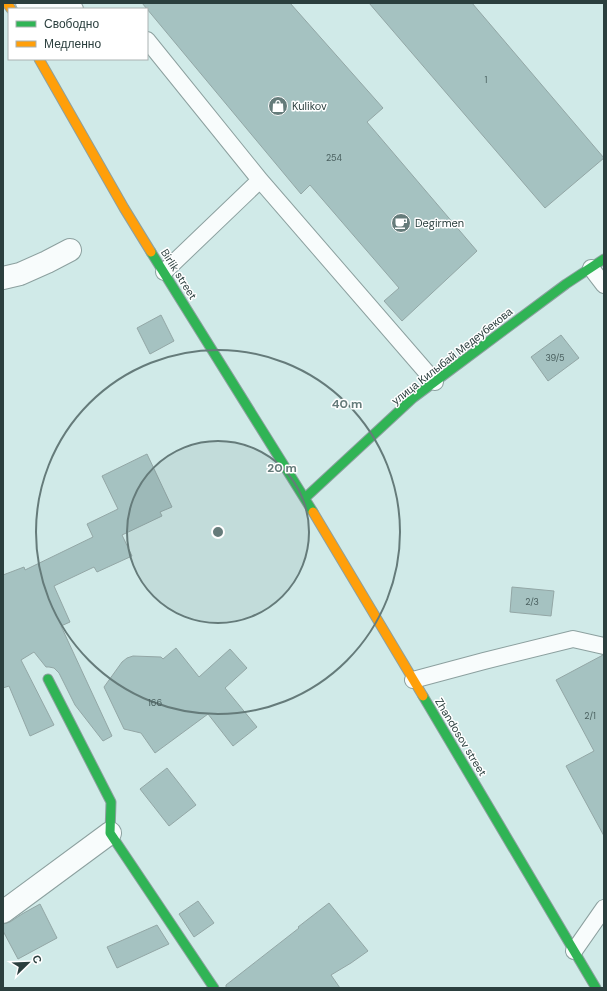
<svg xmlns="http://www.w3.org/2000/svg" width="607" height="991" font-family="'DM Sans',sans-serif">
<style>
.building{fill:#a5c2c1;stroke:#93a7a6}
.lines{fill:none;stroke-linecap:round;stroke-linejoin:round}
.lane-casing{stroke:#8ca09f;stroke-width:18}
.street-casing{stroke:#8ca09f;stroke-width:24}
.fast-casing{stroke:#8ca09f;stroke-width:11}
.slow-casing{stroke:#8ca09f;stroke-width:11}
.lane{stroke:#f8fcfc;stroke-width:16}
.street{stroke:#f8fcfc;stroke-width:22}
.fast{stroke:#30b455;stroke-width:9}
.slow{stroke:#ff9f0a;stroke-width:9}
.ring{fill:none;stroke:#657b7a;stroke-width:2}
.labels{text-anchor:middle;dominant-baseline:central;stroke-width:3;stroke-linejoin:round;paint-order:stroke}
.number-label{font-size:9px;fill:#4a605f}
.poi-label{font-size:11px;fill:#2b3f3e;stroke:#fff;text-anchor:start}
.street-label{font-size:11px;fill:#2b3f3e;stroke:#fff}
.centre{fill:#657b7a;stroke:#fff;stroke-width:2}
.ring-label{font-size:12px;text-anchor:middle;font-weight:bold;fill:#657b7a;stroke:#fff;stroke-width:3;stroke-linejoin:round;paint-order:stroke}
</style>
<rect width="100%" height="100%" fill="#d0eae8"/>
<path class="building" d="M142,3H290L383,108L367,122L477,251L402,321L384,301L399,288L310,185L301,194Z
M369,3H472L604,158L545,208Z
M161,315L174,341L150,354L137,328Z
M561,335L579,358L548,381L531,357Z
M147,454L172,507L160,512L162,516L122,535L132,556L97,572L94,567L54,586L70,622L61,626L112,736L103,741L75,705L59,673L54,668L49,667H46L34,652L21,660L54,725L30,736L9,686L3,688V575L24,567L25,570L93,537L87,524L118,509L102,476Z
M512,587L554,591L551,616L510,612Z
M176,648L199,677L230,649L247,668L225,688L257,727L233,746L208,714L155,753L141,733L124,729L104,687L122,662L127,658L133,656L161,657L163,659Z
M603,655H604V836L566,766L594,751L556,680Z
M167,768L196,805L169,826L140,789Z
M198,901L214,923L194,937L179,914Z
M329,903L368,951L351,963L331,975L340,988H226V985L299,928L298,927Z
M40,904L57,938L18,959L3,931V924L10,922L22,914Z
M157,925L169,944L117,968L107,947Z"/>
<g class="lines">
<g class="lane-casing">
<path id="lane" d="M24,3L75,9
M147,40L260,180L435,382
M591,268L604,285
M164,272L260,180
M413,680L484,661L573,639L604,646
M574,951L604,908"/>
</g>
<g class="street-casing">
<path id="street" d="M3,278L20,274L47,262L70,250
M3,912L110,833"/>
</g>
<g class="fast-casing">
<path id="fast" d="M151,252L313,512
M305,498L413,398L566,284L604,259
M48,679L111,802L110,833L214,988
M423,696L596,988"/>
</g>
<g class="slow-casing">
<path id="slow" d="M7,3L11,9
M39,59L124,208L151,252
M313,512L423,696"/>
</g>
<use href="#lane" class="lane"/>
<use href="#street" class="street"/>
<use href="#fast" class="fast"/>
<use href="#slow" class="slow"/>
</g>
<circle cx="218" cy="532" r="91" fill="#657b7a" fill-opacity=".12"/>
<g class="ring">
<circle cx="218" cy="532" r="91"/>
<circle cx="218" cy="532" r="182"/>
</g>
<defs>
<g id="shop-disc" transform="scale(1)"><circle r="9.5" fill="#657b7a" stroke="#fff"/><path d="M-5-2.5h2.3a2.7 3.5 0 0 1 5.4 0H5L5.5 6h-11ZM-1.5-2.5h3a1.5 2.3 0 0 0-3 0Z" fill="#fff"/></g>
<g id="cafe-disc" transform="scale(1)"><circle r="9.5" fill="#657b7a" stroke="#fff"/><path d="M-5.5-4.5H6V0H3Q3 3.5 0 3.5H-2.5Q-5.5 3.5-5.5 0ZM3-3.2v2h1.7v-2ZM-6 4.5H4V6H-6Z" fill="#fff"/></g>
</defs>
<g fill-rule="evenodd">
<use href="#shop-disc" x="278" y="106"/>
<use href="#cafe-disc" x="401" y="223"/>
</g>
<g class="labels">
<g class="number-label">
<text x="486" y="80">1</text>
<text x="334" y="158">254</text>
<text x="555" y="358">39/5</text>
<text x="532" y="602">2/3</text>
<text x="155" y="703">166</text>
<text x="590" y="716">2/1</text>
</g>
<g class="poi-label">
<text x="292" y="106">Kulikov</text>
<text x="415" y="223">Degirmen</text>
</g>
<g class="street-label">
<text transform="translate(179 274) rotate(58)">Birlik street</text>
<text transform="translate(452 356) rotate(-38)">улица Килыбай Медеубекова</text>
<text transform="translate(461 737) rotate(59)">Zhandosov street</text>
</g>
</g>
<circle cx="218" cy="532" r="6" class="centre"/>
<g class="ring-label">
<text x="347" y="408">40 m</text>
<text x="282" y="472">20 m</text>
</g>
<rect width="607" height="991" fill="none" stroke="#2b3f3e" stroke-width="8"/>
<rect x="8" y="8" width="140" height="52" fill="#ffffff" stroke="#aab2b2"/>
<rect x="16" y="21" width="20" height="6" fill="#30b455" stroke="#aab2b2"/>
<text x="44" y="28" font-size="12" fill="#2b3f3e">Свободно</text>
<rect x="16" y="41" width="20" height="6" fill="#ff9f0a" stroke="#aab2b2"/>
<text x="44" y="48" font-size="12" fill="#2b3f3e">Медленно</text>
<g transform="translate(28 963) rotate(67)" stroke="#ffffff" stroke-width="3" paint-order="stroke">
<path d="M0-3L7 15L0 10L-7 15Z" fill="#2b3f3e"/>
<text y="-6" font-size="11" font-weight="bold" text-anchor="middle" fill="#2b3f3e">С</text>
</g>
</svg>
